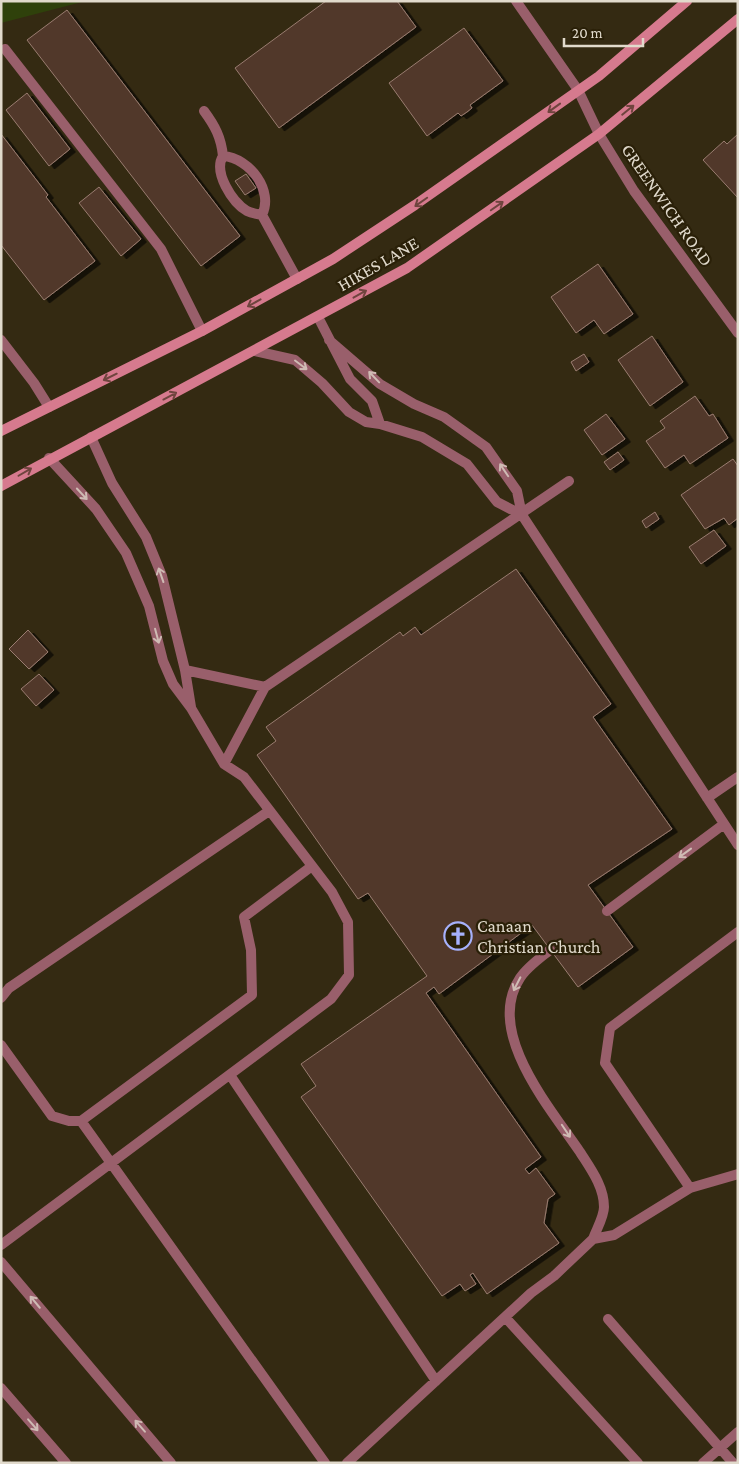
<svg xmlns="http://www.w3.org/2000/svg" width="739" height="1464" font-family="'Crimson Pro',serif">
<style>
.green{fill:#2f410b}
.building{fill:#51382c;stroke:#997c6f;filter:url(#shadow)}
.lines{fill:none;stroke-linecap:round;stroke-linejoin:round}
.service{stroke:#995f6b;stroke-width:10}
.minor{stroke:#995f6b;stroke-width:10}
.secondary{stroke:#d67a8e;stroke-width:10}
.oneway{stroke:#6f443e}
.oneway2{stroke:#cfbbb4}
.labels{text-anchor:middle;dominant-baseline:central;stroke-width:4.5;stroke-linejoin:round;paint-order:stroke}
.street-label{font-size:18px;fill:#e1dacc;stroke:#2a2008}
.poi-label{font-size:18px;fill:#e1dacc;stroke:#2a2008;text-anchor:start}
</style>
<defs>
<filter id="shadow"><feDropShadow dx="5.5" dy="3" stdDeviation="0" flood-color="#0009"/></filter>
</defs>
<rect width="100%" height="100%" fill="#342a12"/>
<path class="green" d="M1,1H86L1,23Z"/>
<path class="building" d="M326,1H397L416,27L279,128L235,68Z
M67,10L240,236L201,266L27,40Z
M464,28L503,81L470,105L472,108L467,112L461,116L458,113L427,136L389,83Z
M27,93L70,149L49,166L6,110Z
M1,134L48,195L46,197L95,261L44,300L1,245Z
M738,134V198L703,160L724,141L727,144Z
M246,174L256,188L245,195L235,181Z
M99,187L141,239L121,256L79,203Z
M598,264L633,314L604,334L594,320L576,333L551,297Z
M652,336L683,382L650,406L618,360Z
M584,354L589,362L576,371L571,362Z
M695,396L709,416L713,414L728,438L690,464L684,455L665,468L646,441L665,428L660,421Z
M606,414L625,439L602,455L584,430Z
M618,452L624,460L610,470L604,462Z
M733,459L738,466V518L729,525L724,518L705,529L681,495Z
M655,512L659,519L646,528L642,521Z
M714,530L726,546L701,564L689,547Z
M516,569L611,704L593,717L672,829L588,885L633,947L578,987L532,925L439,994L434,987L426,993L541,1157L525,1169L529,1174L536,1168L555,1194L548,1199L544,1223L559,1243L487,1294L473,1273L470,1275L476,1284L465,1291L460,1284L442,1296L301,1097L316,1086L301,1064L427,976L368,893L358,899L257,755L276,741L266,727L400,632L403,636L415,627L421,635Z
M28,630L48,652L29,669L9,649Z
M39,674L54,690L36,706L21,689Z"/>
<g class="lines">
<path class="service" d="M516,1L578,90
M5,49L161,249L202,331
M204,111C215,126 221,137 223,156C213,172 232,202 247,211C251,213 257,214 262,215L297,279
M223,156C250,158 274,191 262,215
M318,317L350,379L372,401L380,424
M329,340L380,384L414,404L444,417L486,447L517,491L522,515
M255,351L295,360L322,383L349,412L366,422L380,424L422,437L467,464L497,502L522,515L738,845
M91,437L112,483L146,537L162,576L185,670L191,707
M185,670L265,687
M224,764L265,687L569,481
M707,798L738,777
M312,866L244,917L251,950L252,995L81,1121L325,1463
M607,911L724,824
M550,950C540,958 527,967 520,978C484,1032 551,1109 580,1152C590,1168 604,1186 604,1207C604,1217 596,1230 593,1239
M1,998L9,988L269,811
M1,1045L52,1116L69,1121H81
M230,1075L436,1381
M690,1188L605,1063L610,1028L738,932
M1,1245L331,999L349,975L348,922L332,892L244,777L224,764L191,708L173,684L163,661L149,606L126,553L96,509L49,458
M1,1262L171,1463
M505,1317L638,1463
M608,1319L733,1463
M1,1388L66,1463
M347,1463L531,1293L554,1276L593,1239L614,1235L690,1188L738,1174
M703,1463L738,1432"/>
<path class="minor" d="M578,90L599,134L634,191L738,333
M1,340L34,383L49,407"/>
<path class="secondary" d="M1,431L202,331L333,259L415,205L599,76L687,1
M1,486L407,268L599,134L738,19"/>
</g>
<defs><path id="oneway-shaft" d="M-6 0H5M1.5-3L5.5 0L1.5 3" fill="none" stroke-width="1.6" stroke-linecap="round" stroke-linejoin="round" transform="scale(1.25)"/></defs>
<g class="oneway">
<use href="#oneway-shaft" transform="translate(554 108) rotate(144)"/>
<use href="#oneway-shaft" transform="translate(628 110) rotate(-39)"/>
<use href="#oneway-shaft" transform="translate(421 202) rotate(145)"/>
<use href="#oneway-shaft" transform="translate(497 206) rotate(-35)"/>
<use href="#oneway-shaft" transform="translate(360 294) rotate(-29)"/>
<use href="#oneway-shaft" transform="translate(254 303) rotate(151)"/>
<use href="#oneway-shaft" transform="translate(110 377) rotate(154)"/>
<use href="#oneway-shaft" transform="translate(170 396) rotate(-28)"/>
<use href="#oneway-shaft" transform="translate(25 472) rotate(-30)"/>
</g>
<g class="oneway2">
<use href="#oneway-shaft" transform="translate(301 365) rotate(37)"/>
<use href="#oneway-shaft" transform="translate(374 377) rotate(-134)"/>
<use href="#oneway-shaft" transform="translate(504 470) rotate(-124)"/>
<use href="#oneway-shaft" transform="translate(82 494) rotate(47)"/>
<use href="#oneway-shaft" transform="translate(161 575) rotate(-109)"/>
<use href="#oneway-shaft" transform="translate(157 636) rotate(75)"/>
<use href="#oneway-shaft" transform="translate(685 853) rotate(144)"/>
<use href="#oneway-shaft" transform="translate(517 984) rotate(117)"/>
<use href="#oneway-shaft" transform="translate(566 1131) rotate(56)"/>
<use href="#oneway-shaft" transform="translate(35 1302) rotate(-130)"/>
<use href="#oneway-shaft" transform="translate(33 1425) rotate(49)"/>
<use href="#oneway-shaft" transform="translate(140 1426) rotate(-131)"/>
</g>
<defs>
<g id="church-ring" transform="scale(1.4375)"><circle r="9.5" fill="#2a2008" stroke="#a6b1fc" stroke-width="1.5"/><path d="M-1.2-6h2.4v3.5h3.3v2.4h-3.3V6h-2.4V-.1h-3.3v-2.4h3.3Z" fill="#a6b1fc"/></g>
</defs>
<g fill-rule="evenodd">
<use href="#church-ring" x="458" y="936"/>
</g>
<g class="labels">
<g class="street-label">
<text transform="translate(667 205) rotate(55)">GREENWICH ROAD</text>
<text transform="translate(378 264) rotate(-30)">HIKES LANE</text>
</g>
<g class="poi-label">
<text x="477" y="926">Canaan<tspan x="477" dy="21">Christian Church</tspan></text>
</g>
</g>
<rect width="739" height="1464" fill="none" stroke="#e1dacc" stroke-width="5"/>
<path d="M564 38v8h79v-8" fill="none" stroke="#e1dacc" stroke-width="2.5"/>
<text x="572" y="38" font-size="15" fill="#e1dacc" stroke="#2a2008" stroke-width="4" paint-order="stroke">20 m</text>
</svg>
